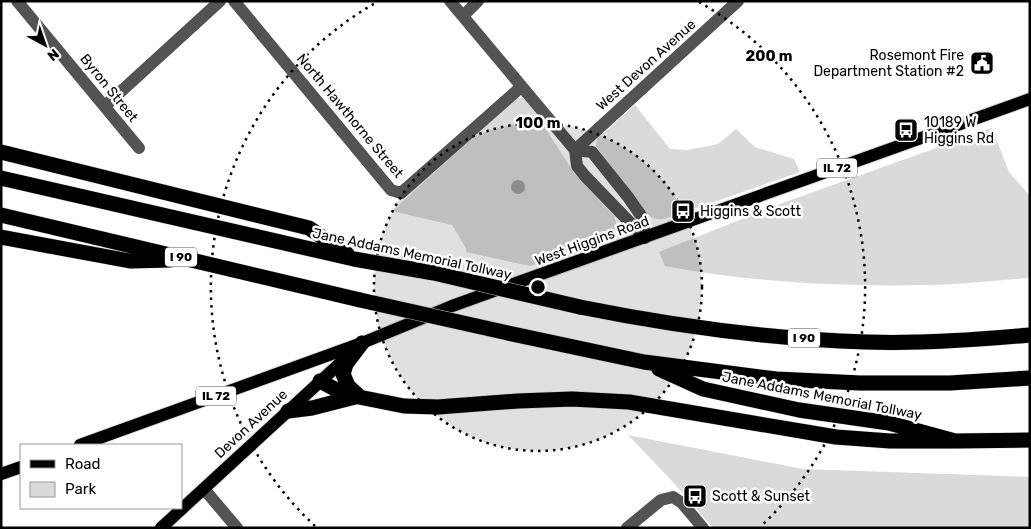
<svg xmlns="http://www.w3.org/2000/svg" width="1031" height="529" font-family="Rubik,sans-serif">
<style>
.green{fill:#dadada}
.water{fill:#a1a1a1}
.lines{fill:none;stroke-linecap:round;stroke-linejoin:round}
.major-casing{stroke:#dbdbdb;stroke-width:14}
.highway-casing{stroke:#dbdbdb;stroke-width:16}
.minor{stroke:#535353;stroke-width:12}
.major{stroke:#000;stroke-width:12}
.highway{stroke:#000;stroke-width:15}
.highway-bridge-casing{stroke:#dbdbdb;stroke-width:16;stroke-linecap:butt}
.highway-bridge{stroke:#000;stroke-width:15}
.ring{fill:none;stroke:#000;stroke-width:2.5;stroke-dasharray:2.5 5}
.labels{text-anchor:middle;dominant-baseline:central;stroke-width:5;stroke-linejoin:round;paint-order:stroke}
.shield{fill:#fff;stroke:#4c4c4c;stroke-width:1}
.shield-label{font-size:12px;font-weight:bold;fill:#000}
.poi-label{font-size:14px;fill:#000;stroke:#fff;text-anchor:start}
.street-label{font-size:14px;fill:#000;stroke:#fff}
.centre{fill:#000;stroke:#fff;stroke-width:2.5}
.ring-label{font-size:15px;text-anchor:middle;font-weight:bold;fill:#000;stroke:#fff;stroke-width:5;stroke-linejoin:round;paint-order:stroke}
</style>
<rect width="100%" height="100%" fill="#fff"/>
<path class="green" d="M517,98H522L528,101L574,173L614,216C618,226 616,230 609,238L530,266L466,252V248L452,225L392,211Z
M635,105L670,149L688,150L718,144L736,129L755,147L794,159L800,172L674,216C661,220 656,222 645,212L596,146L597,139Z
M992,128L1009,172L1030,196V278C996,280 961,285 927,285C844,287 747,282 665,266L659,252L777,205Z
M628,435L803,469L1030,477V528H713L672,481Z"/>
<path class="water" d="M511 187a7 7 0 1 1 14 0a7 7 0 1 1-14 0Z"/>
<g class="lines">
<g class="major-casing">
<path id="major" d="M80,445L362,343L452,306L1030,99
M1,474L21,467
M161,528L349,355"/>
</g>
<g class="highway-casing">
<path id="highway" d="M1,152L309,228L347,254
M1,178L354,259L434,273
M1,215L360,300
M1,237L130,261L170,260
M580,307C674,326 770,339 866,342C921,344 976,340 1030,335
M508,333L644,362L776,379L860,383H950L1030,378
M659,369L703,389L799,410L889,423L955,441L1030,440
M320,381L344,394L404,406L438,407L518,401L572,399L629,402L836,437L890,441H955
M359,396L348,386L343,374L346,364L362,343
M288,411L312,408L355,397"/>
</g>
<path class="minor" d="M17,1L139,148
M234,1L391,190L401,193L521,87
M450,1L575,150L577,166L585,176L645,238
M463,16L478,1
M105,106L220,1
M575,150L738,1
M575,150L592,152L628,197L642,217L645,238
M204,489L237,528
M627,528L661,500L673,497L682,503L703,528"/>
<use href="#major" class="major"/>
<use href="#highway" class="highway"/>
<g class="highway-bridge-casing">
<path id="highway-bridge" d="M434,273L580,307
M360,300L508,333"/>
</g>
<use href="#highway-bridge" class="highway-bridge"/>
</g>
<circle cx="538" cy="287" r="164" fill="#000" fill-opacity=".12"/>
<g class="ring">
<circle cx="538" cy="287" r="164"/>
<path d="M315 526A327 327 0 0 1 377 2M699 2A327 327 0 0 1 761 526"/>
</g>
<defs>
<g id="civic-square" transform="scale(1.25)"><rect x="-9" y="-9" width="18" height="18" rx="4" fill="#000" stroke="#fff"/><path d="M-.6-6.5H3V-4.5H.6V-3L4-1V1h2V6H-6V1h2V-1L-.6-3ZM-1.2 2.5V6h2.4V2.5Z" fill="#fff"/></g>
<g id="bus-square" transform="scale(1.25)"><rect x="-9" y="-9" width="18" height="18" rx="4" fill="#000" stroke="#fff"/><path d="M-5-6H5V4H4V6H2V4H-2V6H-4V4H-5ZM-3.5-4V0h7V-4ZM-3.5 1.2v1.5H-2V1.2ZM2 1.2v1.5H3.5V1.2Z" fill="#fff"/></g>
</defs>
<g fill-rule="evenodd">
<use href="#civic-square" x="982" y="63"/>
<use href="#bus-square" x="906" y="130"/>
<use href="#bus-square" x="683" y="211"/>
<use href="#bus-square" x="695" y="496"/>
</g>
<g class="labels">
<g class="shield">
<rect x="817" y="158.5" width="40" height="19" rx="4"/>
<rect x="165" y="247.5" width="32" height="19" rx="4"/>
<rect x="788" y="328.5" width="32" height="19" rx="4"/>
<rect x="196" y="386.5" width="40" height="19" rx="4"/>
</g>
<g class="shield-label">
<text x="837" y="168">IL 72</text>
<text x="181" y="257">I 90</text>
<text x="804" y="338">I 90</text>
<text x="216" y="396">IL 72</text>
</g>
<g class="poi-label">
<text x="964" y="55" text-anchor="end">Rosemont Fire<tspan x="964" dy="16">Department Station #2</tspan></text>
<text x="924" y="122">10189 W<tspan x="924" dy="16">Higgins Rd</tspan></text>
<text x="700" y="211">Higgins &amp; Scott</text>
<text x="712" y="496">Scott &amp; Sunset</text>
</g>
<g class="street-label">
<text transform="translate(646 65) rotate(-42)">West Devon Avenue</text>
<text transform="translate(109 88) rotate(51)">Byron Street</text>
<text transform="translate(350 116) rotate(50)">North Hawthorne Street</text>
<text transform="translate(592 241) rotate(-20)">West Higgins Road</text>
<text transform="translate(412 254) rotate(12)">Jane Addams Memorial Tollway</text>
<text transform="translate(822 396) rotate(11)">Jane Addams Memorial Tollway</text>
<text transform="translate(251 424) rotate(-43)">Devon Avenue</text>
</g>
</g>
<circle cx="538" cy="287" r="8" class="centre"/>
<g class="ring-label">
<text x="769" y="61">200 m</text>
<text x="538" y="128">100 m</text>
</g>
<rect width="1031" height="529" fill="none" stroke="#000000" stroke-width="5"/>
<rect x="20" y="444" width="162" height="65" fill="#ffffff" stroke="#999999"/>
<rect x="30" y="460" width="25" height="8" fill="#000000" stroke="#999999"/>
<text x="65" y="469" font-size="15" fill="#000000">Road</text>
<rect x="30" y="482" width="25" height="15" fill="#dadada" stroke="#999999"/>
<text x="65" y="494" font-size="15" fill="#000000">Park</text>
<g transform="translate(45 45) rotate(140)" stroke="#ffffff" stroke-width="4" paint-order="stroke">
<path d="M0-4L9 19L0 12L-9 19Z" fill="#000000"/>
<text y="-8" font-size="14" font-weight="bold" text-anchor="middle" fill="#000000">N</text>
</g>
</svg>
